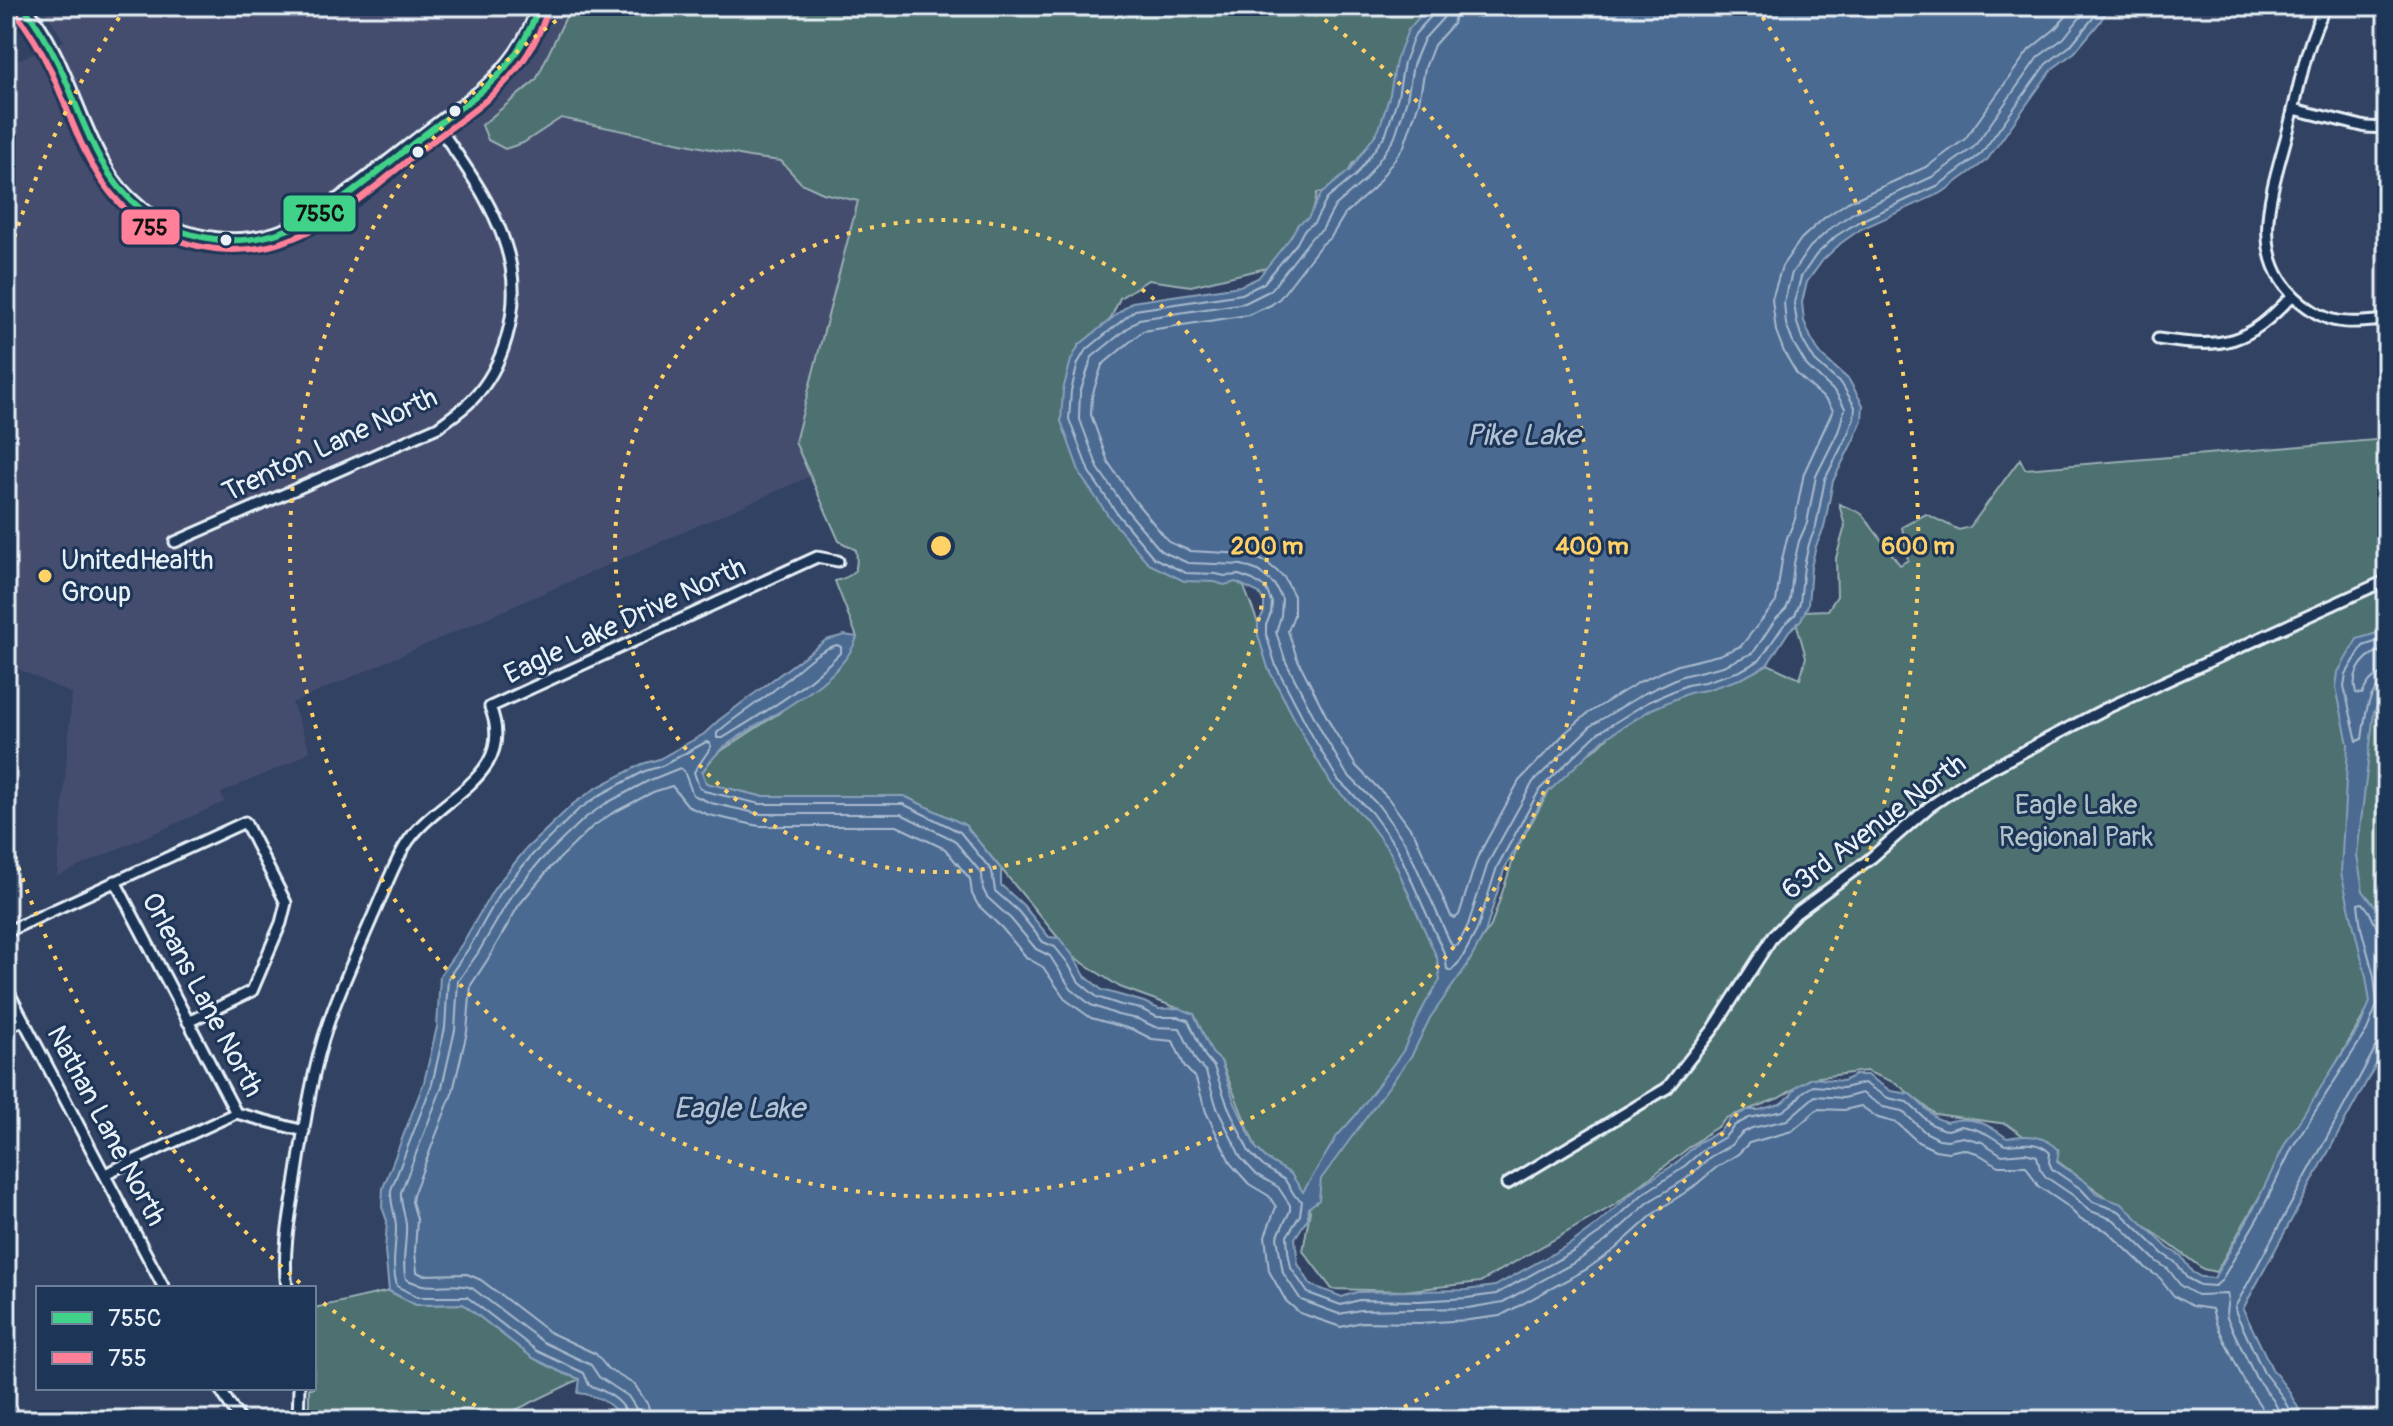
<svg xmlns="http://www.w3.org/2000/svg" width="2393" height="1426" font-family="Pangolin,sans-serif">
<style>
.built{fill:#444e6e}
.green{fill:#4d6f71;stroke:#9ab0b4;stroke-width:2}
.water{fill:#4b6b91;stroke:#8aa1ba;stroke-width:2}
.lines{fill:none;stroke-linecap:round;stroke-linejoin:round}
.shore{stroke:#a9bbcf;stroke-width:2}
.street-casing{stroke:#e8f1f8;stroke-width:15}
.secondary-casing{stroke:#e8f1f8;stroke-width:18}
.street{stroke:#1d3557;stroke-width:9}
.secondary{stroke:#1d3557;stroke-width:12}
.bus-1-casing{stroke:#1d3557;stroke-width:12}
.bus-2-casing{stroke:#1d3557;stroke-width:12}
.bus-1{stroke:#40d288;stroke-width:6}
.bus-2{stroke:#ff8098;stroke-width:6}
.ring{fill:none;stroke:#ffd166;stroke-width:4;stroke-dasharray:4 8}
.bus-dot{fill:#e8f1f8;stroke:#1d3557;stroke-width:3}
.poi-dot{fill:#ffd166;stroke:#1d3557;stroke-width:3}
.labels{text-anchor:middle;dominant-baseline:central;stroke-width:6;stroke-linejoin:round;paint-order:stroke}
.street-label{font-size:28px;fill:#e8f1f8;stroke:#1d3557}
.poi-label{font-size:28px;fill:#e8f1f8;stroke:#1d3557;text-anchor:start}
.park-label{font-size:28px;fill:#b2c4c9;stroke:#1d3557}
.water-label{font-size:30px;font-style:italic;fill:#b1c2d4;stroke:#1d3557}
.centre{fill:#ffd166;stroke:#1d3557;stroke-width:4}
.ring-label{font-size:24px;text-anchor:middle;font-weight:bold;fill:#ffd166;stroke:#1d3557;stroke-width:6;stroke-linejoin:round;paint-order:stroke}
.line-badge{stroke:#1d3557;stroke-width:3}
.pale-badge-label{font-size:22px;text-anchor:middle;font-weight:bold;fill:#111}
</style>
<rect width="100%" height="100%" fill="#324263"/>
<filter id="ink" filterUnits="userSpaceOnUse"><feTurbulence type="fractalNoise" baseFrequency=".0125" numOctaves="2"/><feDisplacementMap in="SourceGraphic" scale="16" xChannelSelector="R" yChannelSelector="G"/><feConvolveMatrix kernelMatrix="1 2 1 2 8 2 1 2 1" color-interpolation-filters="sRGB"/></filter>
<g filter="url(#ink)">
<path class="built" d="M42,6H908L795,442L811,476L292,703L310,751L292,762L221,793L224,802L57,876L72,694L6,663V65L64,41Z"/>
<path class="green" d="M571,6H1439L1384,145L1352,164L1342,188L1317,193L1309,233L1287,263L1191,286L1148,280L1120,298L1092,359L1230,575L1244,587L1274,664L1478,944L1491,926L1517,848L1561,770L1596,749L1649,696L1740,651L1800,679L1806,657L1796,622L1803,611L1828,610L1837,596L1836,558L1845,526L1839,504L1861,513L1900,565L1908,560L1902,527L1926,514L1959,530L1970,527L2020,459L2025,469L2387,439V991L2364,1015L2216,1272L2203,1269L2007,1124L1935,1114L1896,1083L1866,1071L1812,1078L1779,1098L1726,1118L1719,1126L1709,1132L1616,1204L1480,1282L1404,1291L1332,1289L1303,1251L1310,1211L1291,1174L1268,1160L1256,1148L1221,1061L1212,1053L1194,1014L1120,987L1074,957L965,825L904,796H760L706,783L702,772L715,755L779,713L857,637L835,581C855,576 859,571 856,550L839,541L795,442L858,201L823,193L801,183L781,161L749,157L561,118L523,143L505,149L488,140L482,125L536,80Z
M389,1291L416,1305L463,1304L533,1358L563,1373L580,1379L495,1420H309V1388H314V1308Z"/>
<path class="water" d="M1433,6H2109L2100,22L2075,52L2052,69L1987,160L1943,192L1861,229L1841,243L1823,260L1807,282L1802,302L1804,321L1811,338L1821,355L1849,380L1863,405L1862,420L1854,439L1833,481L1824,528L1816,546L1811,567L1808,605L1801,620L1789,631L1767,665L1743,678L1706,690L1689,693L1652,709L1604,739L1545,795L1504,870L1485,933L1468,964L1430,1018L1412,1055L1321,1179L1319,1200L1308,1208V1218L1295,1238L1298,1264L1311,1285L1342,1297L1357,1292L1466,1290L1495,1286L1570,1244L1595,1226L1639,1187L1675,1164L1699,1142L1720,1131L1730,1119L1747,1110H1759L1780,1104L1790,1096L1797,1086L1812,1078L1843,1081L1855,1075H1867L1891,1091L1910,1094L1936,1118L1946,1122C1972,1115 1986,1123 2007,1138C2027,1134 2045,1135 2059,1150L2057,1162L2087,1183L2098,1195L2122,1204L2168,1248L2181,1256L2192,1272L2201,1277L2214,1278L2253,1210L2286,1142L2360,1026L2370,1002L2366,977L2341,873L2348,744L2336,687L2338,672L2357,639L2377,633H2387V688L2374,712L2357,855L2363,891L2376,907L2387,929V1044L2243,1309L2272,1369L2288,1390L2305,1420H623C612,1403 598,1395 578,1393L580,1379L563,1373L533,1358L463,1304L416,1305L389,1291L385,1251L387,1221L382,1207L383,1188L424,1082L437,1027L440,975L462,944L495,887L526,849L573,804L596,788L642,764L659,759L704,734L719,720L826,640L845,635L857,637C842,686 761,718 723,748C715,755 708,764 702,772L706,783L760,796H904L965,825L1001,869V885L1023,905L1049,937L1059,938L1074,957L1085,976L1102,990L1144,1002L1159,1009L1179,1008L1194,1014L1212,1053L1221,1061L1234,1101L1256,1148L1268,1160L1291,1174L1303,1192L1337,1136L1355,1116L1403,1051L1425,1004L1440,980L1437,958L1390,852L1365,818L1332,785L1306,741L1268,668L1258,635V623L1264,612V602L1259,593L1236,582L1224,585L1215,582L1184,581L1149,564L1112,521L1081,476L1061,421L1063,390L1071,360L1079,345L1132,302L1240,286L1258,278L1290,238L1298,224L1308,218L1321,194L1350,170L1379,129L1390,94L1396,61L1408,30L1425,10Z"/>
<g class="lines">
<path class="shore" d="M1435,6L1433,14L1415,34L1404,62L1398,96L1386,134L1356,175L1327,199L1314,223L1304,230L1297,243L1264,283L1242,294L1135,310L1085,351L1078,363L1071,391L1069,419L1089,472L1118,515L1154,558L1186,573L1216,574L1225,576L1239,575L1253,580L1266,589L1272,603L1271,613L1266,625V634L1276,666L1313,737L1338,780L1371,812L1397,848L1445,955L1447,969L1451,971L1461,960L1477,930L1497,867L1540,789L1598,733L1648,702L1687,685L1704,682L1740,671L1760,660L1783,626L1795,615L1800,603L1804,566L1809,544L1816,526L1825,479L1847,436L1854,418L1855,407L1843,386L1815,361L1803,341L1797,323L1794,303L1801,277L1816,255L1836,236L1858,222L1939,185L1981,154L2046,64L2070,46L2093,18L2100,6
M1445,6L1443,18L1424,39L1413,65L1407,99L1394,139L1364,181L1335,206L1322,230L1312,237L1271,290L1245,303L1139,319L1092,357L1080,393L1079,417L1098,468L1126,509L1161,551L1188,563L1242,565L1258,571L1274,584L1282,599L1281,616L1276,632L1286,662L1322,732L1346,773L1379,806L1406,844L1451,944L1454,946L1458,945L1468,925L1488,863L1533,782L1592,725L1643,694L1682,676L1723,666L1753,653L1775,620L1786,609L1790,600L1794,563L1799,541L1807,523L1816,476L1838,432L1845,408L1836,393L1807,366L1794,344L1786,324L1784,302L1792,273L1810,247L1831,228L1853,213L1934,176L1974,147L2038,57L2064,38L2089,6
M1457,6L1453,24L1434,45L1425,68L1419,102L1404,146L1374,188L1345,214L1331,237L1320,246L1280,298L1271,305L1248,315L1143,331L1102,365L1092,396L1091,415L1108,462L1135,501L1169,542L1190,551L1246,554L1266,562L1284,577L1294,596V615L1288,631L1297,658L1332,727L1356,766L1388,798L1415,835L1451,916L1455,918L1459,915L1477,858L1519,781L1565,733L1587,714L1639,682L1678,665L1719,655L1741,646L1776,602L1782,560L1787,538L1795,519L1804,473L1833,410L1827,401L1797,374L1784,352L1776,331L1772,299L1782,266L1801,239L1824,218L1848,202L1928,166L1965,139L2029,50L2055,29L2075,6
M2387,641H2378L2363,646L2346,674L2344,686L2357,741L2362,739C2365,721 2366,687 2387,684
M837,645L841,647V652C806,688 765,712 723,738H717V733C734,717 756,705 774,690C793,676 813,651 837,645Z
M2387,651C2366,650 2350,673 2356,693L2362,694C2368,682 2373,674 2387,674
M629,1420C626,1401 606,1391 589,1385L584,1373L537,1351L467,1297H418L397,1286C391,1266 396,1248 396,1228C396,1214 390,1205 391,1190L432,1084L445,1028L448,978L469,948L501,892L533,854L578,810L600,795L645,771L662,766L706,742L710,743L711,747L694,772L699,787L704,791L760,804H903L960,832L992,871L995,891L1018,911L1043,942L1055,947L1067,962L1079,982L1097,997L1121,1005L1141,1009L1157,1017H1178L1188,1020L1205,1056L1214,1067L1227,1104L1249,1152L1263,1166L1285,1180L1295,1196L1302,1201L1300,1215L1287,1236L1288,1251L1291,1268L1308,1293L1341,1305L1359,1300L1419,1301L1467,1298L1496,1294L1574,1251L1600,1233L1644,1193L1680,1170L1704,1149L1725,1137L1735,1125L1749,1118L1783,1111L1796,1101L1803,1092L1813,1086L1843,1088L1864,1083L1888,1098L1907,1102L1931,1124L1942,1129L1948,1130L1961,1126L1975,1129L1987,1134L2005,1145C2021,1145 2037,1139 2050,1153L2049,1162L2052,1169L2081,1189L2093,1202L2119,1211L2163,1254L2175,1262L2187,1278L2200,1285L2215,1286L2221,1281L2260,1214L2293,1146L2367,1030L2377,1005L2374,976L2361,928L2358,904L2363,903L2369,911L2378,930L2387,932
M639,1420L637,1410L628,1396L599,1377L591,1365L543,1342L472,1288C449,1280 432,1293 406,1279C401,1261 407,1244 406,1225C405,1213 400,1204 401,1192L442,1087L455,1030L458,981L478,953L510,898L540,861L585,818L605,804L648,781L680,768L684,771L693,795L711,803L760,814H901L954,840L982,874L983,889L987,897L1011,919L1036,949L1050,956L1071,989L1091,1005L1118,1015L1138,1019L1155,1027L1180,1028L1196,1061L1206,1072L1217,1108L1241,1158L1256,1174L1278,1187L1290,1205V1211L1277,1237L1283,1273L1301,1300L1339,1314L1360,1310L1468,1308L1503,1302L1579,1260L1606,1241L1650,1201L1686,1179L1710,1157L1731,1145L1742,1133L1752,1128L1787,1120L1815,1096L1844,1098L1862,1093L1883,1107L1902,1111L1925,1132L1939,1139L1947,1140L1963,1137L1982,1142L2002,1155L2025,1153L2037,1156L2040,1169L2046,1177L2074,1196L2088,1210L2114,1220L2157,1262L2168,1269L2181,1286L2197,1295L2227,1294C2230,1301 2224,1309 2227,1318L2256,1378L2273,1400L2284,1420
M651,1420L648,1405L635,1385L608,1369L596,1354L549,1332L481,1280L467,1274L423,1275L417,1272L415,1252L417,1219L412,1202L413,1195L453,1091L467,1032L471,985L488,959L519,905L549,869L592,827L611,814L653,792L672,786L689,807L709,815L759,826H897L945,849L970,879L972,894L978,905L1002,928L1027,958L1043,967L1066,1000L1091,1018L1134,1030L1152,1039L1173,1041L1185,1067L1196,1079L1206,1112L1231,1164L1249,1184L1269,1196L1276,1207L1265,1236L1269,1271L1286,1301L1300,1313L1341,1327L1361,1322L1420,1323L1469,1320L1500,1316L1587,1269L1615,1249L1657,1211L1692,1188L1717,1167L1738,1154L1749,1143L1792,1131L1818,1109L1844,1110L1861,1106L1878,1118L1897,1123L1918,1142L1935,1150L1948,1152L1963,1149L1977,1153L1998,1166H2026L2038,1186L2066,1205L2081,1220L2107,1231L2147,1269L2160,1278L2174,1296L2192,1306L2212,1309L2216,1323L2245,1383L2270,1420
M2295,1420L2281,1395L2264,1373L2236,1313L2235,1307L2376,1047L2381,1043L2387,1042"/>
<g class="street-casing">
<path id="street" d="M2326,6C2306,42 2300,84 2290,123C2276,180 2245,250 2295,297C2306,307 2323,319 2338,321C2353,324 2372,321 2387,320
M2294,109L2366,127L2387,128
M2158,339C2225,349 2246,345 2293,295
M175,542L438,427C450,418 462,410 472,400C504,367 519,312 511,267C502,215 466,167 437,125
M115,881L236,1113L304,1131
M6,932L245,822L286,903L281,923L252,991L188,1022
M6,987L164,1288
M6,1028L23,1020
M105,1174L236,1113
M1507,1184L1667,1088L1714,1028L1773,936L1795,914L1871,858L1929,807L1969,780L2105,709L2387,580
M287,1288C282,1251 290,1216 296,1179C304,1128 311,1074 328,1024C340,988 357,953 372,918C383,894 392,868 405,846C434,797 519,778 490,707L817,557L838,561
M219,1388L240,1420
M298,1420L299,1388"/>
</g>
<g class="secondary-casing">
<path id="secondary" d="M23,6C63,52 75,115 105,168C122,197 151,221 183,232C269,260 321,214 385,165C417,140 449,116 482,91C509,67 529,41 539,6"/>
</g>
<use href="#street" class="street"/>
<use href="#secondary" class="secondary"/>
<g class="bus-1-casing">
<path id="bus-1" d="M23,6C37,24 48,42 58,63C82,113 95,173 141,209C176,236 224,247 267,236C325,222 374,174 420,138C448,116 480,96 504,69C520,50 531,30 539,6"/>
</g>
<g class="bus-2-casing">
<path id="bus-2" d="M15,12C29,30 40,48 50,69C73,119 87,178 132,215C170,245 222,257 269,246C329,232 379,182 426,146C455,124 486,104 510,77C528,57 540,35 548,9"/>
</g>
<use href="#bus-1" class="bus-1"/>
<use href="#bus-2" class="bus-2"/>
</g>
</g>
<g class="ring">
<circle cx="941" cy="546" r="326"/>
<path d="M1305 6A651 651 0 1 1 577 6"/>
<path d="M497 1417A977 977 0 0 1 320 1300M300 1283A977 977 0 0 1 7 832M7 260A977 977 0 0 1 126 7M1756 7A977 977 0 0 1 1385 1417"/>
</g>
<g class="bus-dot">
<circle cx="455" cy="111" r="7"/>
<circle cx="418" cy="152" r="7"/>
<circle cx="226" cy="240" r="7"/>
</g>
<circle class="poi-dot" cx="45" cy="576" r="8"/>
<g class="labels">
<g class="street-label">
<text transform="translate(330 445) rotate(-25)">Trenton Lane North</text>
<text transform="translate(625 621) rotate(-25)">Eagle Lake Drive North</text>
<text transform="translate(1874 827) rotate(-37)">63rd Avenue North</text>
<text transform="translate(202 995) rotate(62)">Orleans Lane North</text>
<text transform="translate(106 1126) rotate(62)">Nathan Lane North</text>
</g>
<g class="poi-label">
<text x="61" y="560">UnitedHealth<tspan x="61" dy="32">Group</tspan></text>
</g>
<g class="park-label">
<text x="2076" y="805">Eagle Lake<tspan x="2076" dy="32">Regional Park</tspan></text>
</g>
<g class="water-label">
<text x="1523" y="435">Pike Lake</text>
<text x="739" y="1108">Eagle Lake</text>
</g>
</g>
<circle cx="941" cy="546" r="12" class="centre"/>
<g class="ring-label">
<text x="1267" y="554">200 m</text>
<text x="1592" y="554">400 m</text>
<text x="1918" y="554">600 m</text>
</g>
<g class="line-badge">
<rect x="282" y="194" width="75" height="39" rx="8" fill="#40d288"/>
<rect x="120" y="208" width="61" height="38" rx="8" fill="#ff8098"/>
</g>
<g class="pale-badge-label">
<text x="320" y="221">755C</text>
<text x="150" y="235">755</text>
</g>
<rect width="2393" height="1426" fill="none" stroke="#1d3557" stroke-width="32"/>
<rect x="16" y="16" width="2361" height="1394" fill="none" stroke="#e8f1f8" stroke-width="3" filter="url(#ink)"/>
<rect x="36" y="1286" width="280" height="104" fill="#1d3557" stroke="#6e8097" stroke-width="2"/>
<rect x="52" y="1312" width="40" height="12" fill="#40d288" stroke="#6e8097" stroke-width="2"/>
<text x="108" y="1326" font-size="24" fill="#e8f1f8">755C</text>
<rect x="52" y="1352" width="40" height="12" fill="#ff8098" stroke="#6e8097" stroke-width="2"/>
<text x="108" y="1366" font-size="24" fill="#e8f1f8">755</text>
</svg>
